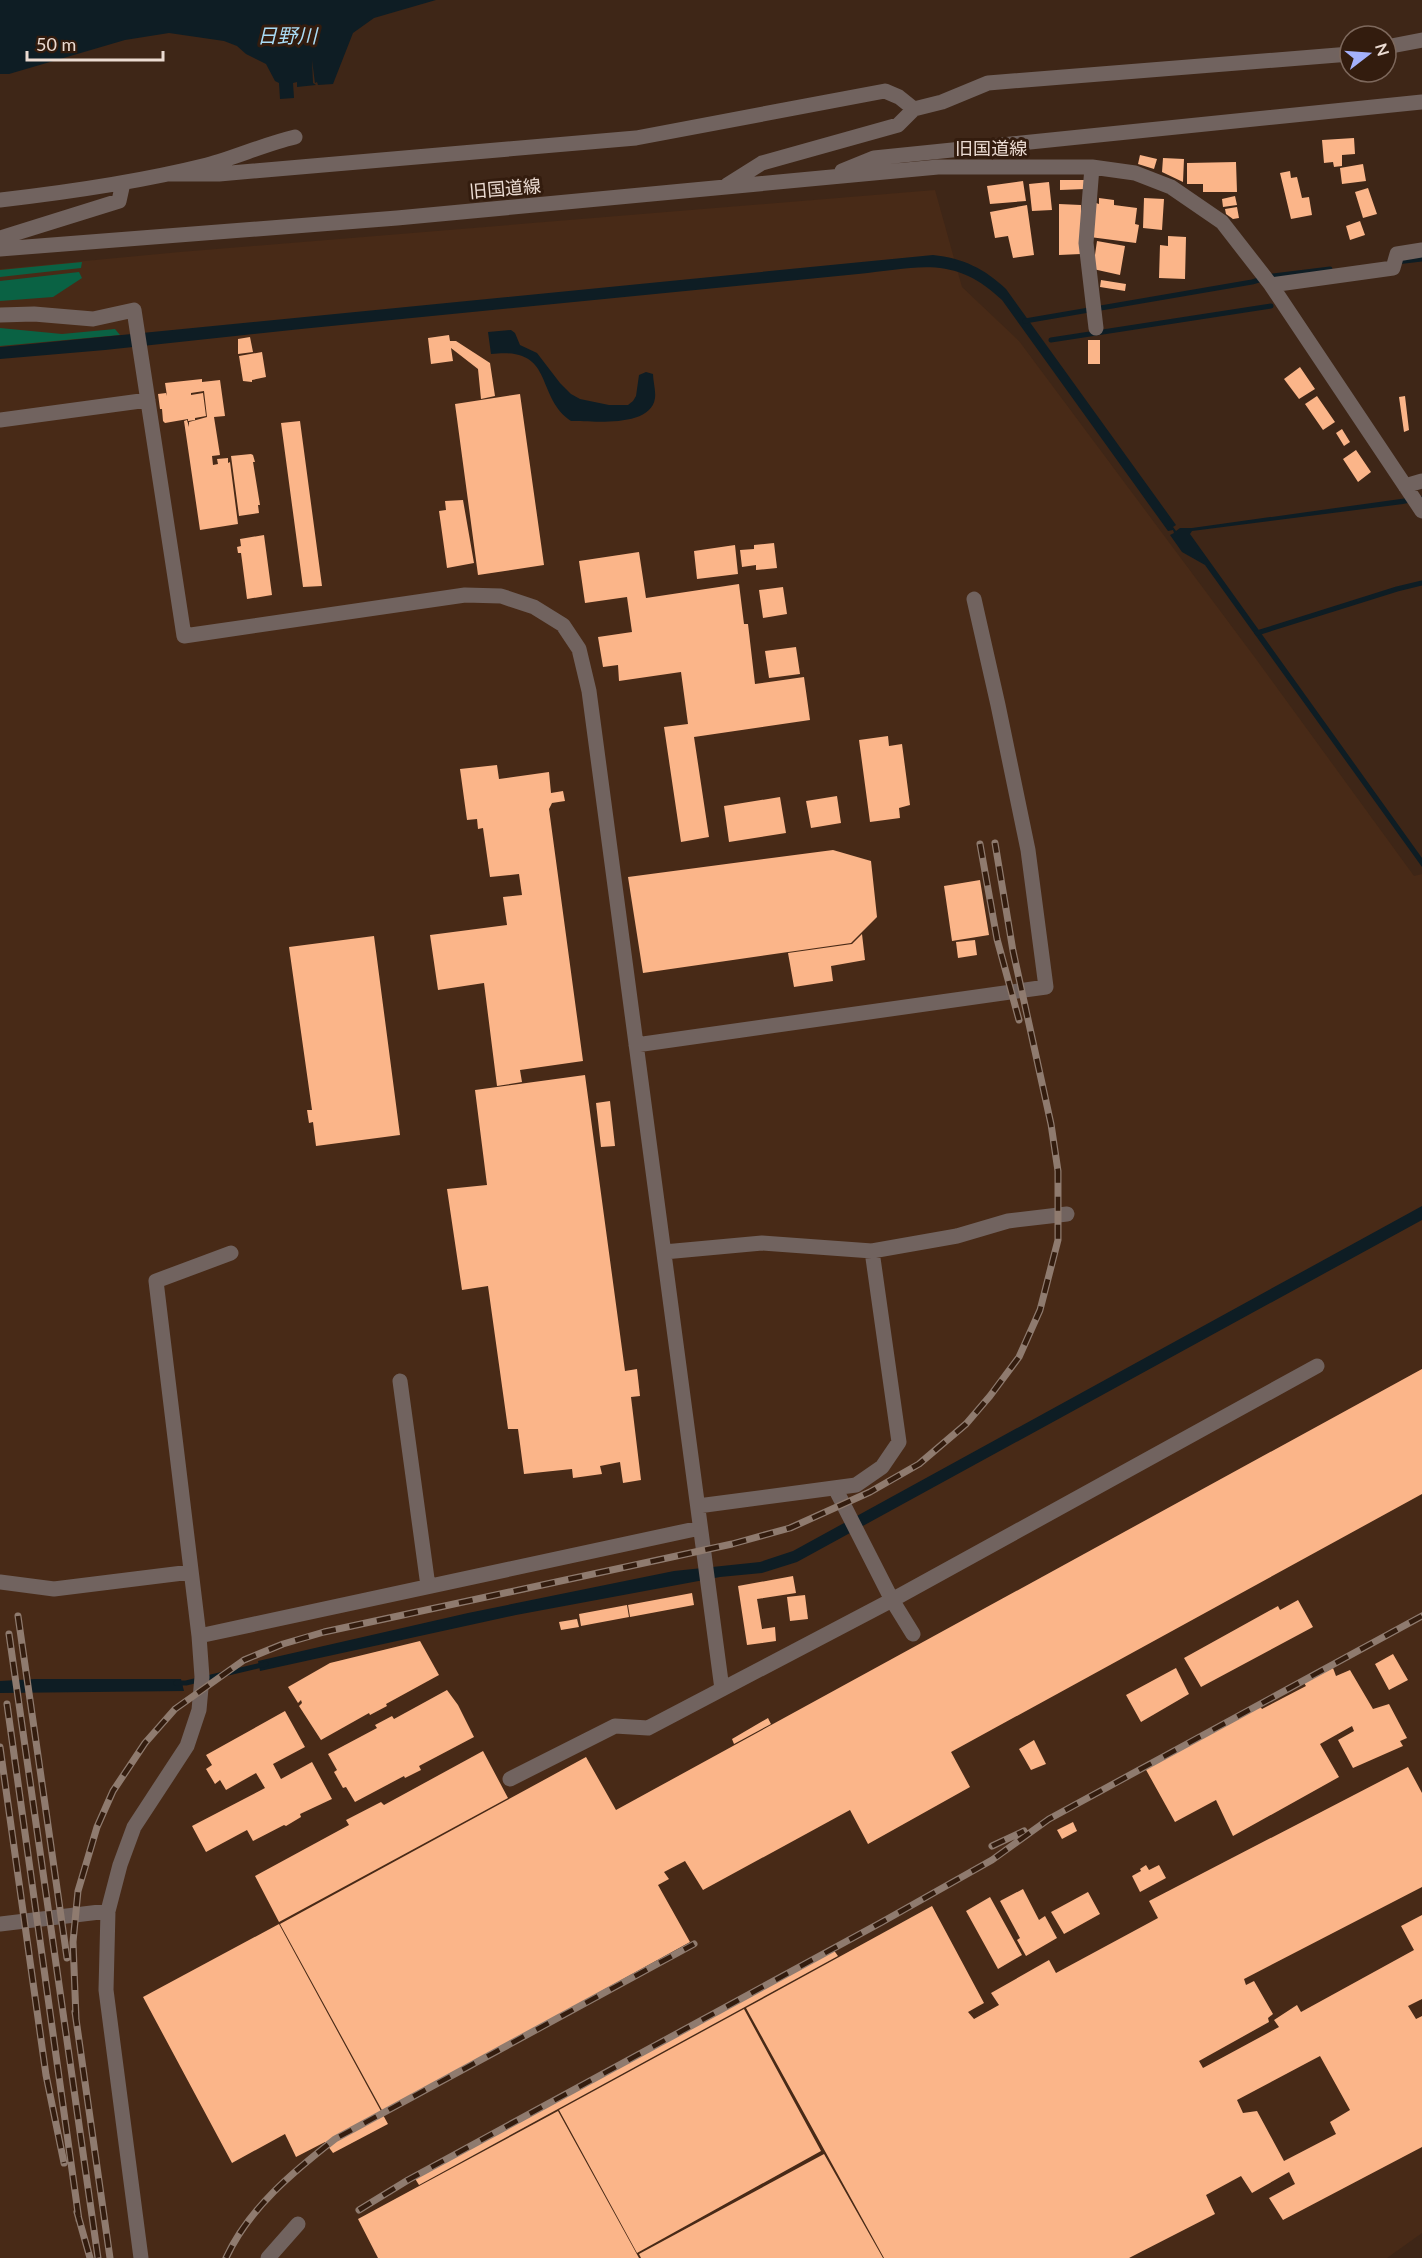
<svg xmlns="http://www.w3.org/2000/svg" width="1422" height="2258" font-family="Lato,'Noto Sans JP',sans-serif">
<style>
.built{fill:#482a17}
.green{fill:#0a6244}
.water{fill:#0e1d24}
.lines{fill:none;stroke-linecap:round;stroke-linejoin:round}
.stream{stroke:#0e1d24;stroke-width:5}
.building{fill:#fbb589;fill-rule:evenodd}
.minor{stroke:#71635f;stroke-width:15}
.rail-casing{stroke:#8f7b6f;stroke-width:7}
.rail{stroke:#331c0e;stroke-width:4.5;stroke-dasharray:14;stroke-linecap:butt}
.labels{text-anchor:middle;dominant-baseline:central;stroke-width:6;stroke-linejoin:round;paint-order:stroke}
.street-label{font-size:18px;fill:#ebdbd2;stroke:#331c0e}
.water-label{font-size:20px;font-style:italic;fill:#aadcf5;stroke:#331c0e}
</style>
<rect width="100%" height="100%" fill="#3e2617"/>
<path class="built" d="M935,190L962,287L1019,341L1256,659L1414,876L1422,874V2233L1387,2258H0V269L180,252Z"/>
<path class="green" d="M82,262L81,268L0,277V270Z
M79,272L82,278L53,297L0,301V281Z
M0,328L62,334L115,329L120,335L0,346Z"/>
<path class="water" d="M0,0H436L374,18L353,33L333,84L318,85L317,82L315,83L312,60L313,83L316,85L297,87V82L293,83L294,98L280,99L279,83L275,81L266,64L246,54L237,46L224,41L169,33L125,40L9,74H0Z
M933,255C963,258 985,269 1006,289L1176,525L1173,527L1176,531L1180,528H1192L1422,496V500L1403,504L1192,531L1190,534L1422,858V867L1205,565L1182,552L1170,535L1174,533L1173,530L1168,531L1002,300C954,254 918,268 858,274L301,329L105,350L0,359V347Z
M511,330L515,333L520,345L537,353L560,383L571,394L580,399L609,405H628L633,401L636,396L639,375L646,372L653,374C653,381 656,391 655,398C651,428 593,421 571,421C534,396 556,346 491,354L488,332Z
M1422,1206V1220L797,1562L762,1573L720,1577L516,1615L260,1671L258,1661L468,1613L674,1571L760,1562L793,1551Z
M35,1679H181L184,1691L0,1693V1681Z"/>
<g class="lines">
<path class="stream" d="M1396,262L1422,259
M1025,321L1252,282L1273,276L1330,269
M1051,340L1271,306
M1257,633L1397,589L1422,583
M176,1683H186L266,1664"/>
</g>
<path class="building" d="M1354,138L1355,154L1342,155V166L1334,167L1333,162L1324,163L1322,140Z
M1140,155L1157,159L1154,169L1138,164Z
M1163,158L1184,159L1183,182L1162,172Z
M1236,162L1237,192H1203V184H1187V163Z
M1363,164L1366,181L1342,184L1340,168Z
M1290,171L1291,178L1297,177L1302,198L1309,197L1312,215L1291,219L1280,173Z
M1060,180H1084L1085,189L1060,190Z
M1023,181L1026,201L990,204L987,186Z
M1049,182L1052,210L1032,211L1029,184Z
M1368,188L1377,214L1363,218L1355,192Z
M1235,196L1237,205L1223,207L1222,199Z
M1099,198L1114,200V205L1137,208L1135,224L1139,225L1136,243L1090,237L1093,202L1099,204Z
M1144,198L1164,199L1162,230L1143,228Z
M1059,204L1081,205V254L1059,255Z
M1027,205L1034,255L1013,258L1008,236L995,238L990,212Z
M1237,207L1239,218L1233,219L1226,214L1225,209Z
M1360,221L1365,235L1350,240L1346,226Z
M1168,236L1186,237L1185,279L1159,278L1160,245L1168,246Z
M1097,241L1125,246L1120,275L1093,269Z
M1101,280L1126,284L1125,291L1100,287Z
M449,335L450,341H456L490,363L495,396L481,399L478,369L451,348L453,361L431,364L428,338Z
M250,337L253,352L238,354V339Z
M1088,340H1100V364H1088Z
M262,352L266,377L252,380V382L243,381L239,356Z
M1300,367L1315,389L1299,399L1284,379Z
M202,379V382L220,380L225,416L214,417L220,455L212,456L213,465L218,464L217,459L228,458V463L230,462L238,524L200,530L184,421L187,420L189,427V422L207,417L204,391L191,393V395L203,393L206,416L195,418V420L188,421V419L165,423L163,421L162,409H160L158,394L166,393L167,396L165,383Z
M520,394L544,565L478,575L455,404Z
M1317,396L1335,422L1323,430L1305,404Z
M1405,396L1409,430L1404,432L1399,397Z
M300,421L322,586L303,587L281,423Z
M1342,429L1350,442L1344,446L1336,433Z
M1356,450L1371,472L1358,482L1343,459Z
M251,454L253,455L255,462H253L260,505H258L259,513L239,516L231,456Z
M463,500L474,563L447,568L439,511L446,510L445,501Z
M264,535L272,595L247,599L241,553H238L237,547L241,546L240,539Z
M774,543L777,568L756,570V565L742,567L740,550L754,549V545Z
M735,545L738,574L697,579L694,551Z
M639,552L646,598L739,584L744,624H748L755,684L804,677L810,720L694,737L709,837L681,842L664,727L688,724L681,672L619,681L618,665L603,667L598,637L632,632L627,597L585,603L579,561Z
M783,587L787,614L763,618L759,590Z
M796,647L800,674L769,678L765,651Z
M888,736L889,746L902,744L910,805L899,808L900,818L870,822L859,740Z
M497,765L499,779L549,772L551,793L563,791L565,801L552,803L549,809L583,1061L520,1070L522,1082L497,1086L484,983L438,990L430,935L507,925L503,897L522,895L519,874L490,877L483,828L478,829L477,819L467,820L460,769Z
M837,796L841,823L811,828L806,801Z
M780,797L786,833L729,842L724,806Z
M833,850L871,861L877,917L851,943L643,973L628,877Z
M980,880L989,935L952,941L944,886Z
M862,934L865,960L831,966L833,981L794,987L788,953L852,944Z
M374,936L400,1135L316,1146L313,1122L309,1123L307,1110H312L289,947Z
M975,940L977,955L958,958L956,942Z
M585,1075L625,1371L637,1369L640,1396L631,1397L641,1480L623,1483L620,1462L600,1466L602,1474L573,1478L572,1469L524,1474L518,1429H508L488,1286L462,1290L447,1189L487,1185L475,1090Z
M610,1101L615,1146L601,1147L596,1103Z
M1422,1369V1494L951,1752L970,1787L868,1844L850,1810L703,1890L685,1861L664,1872L669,1879L658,1885L690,1942L383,2112L280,1924L586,1757L616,1810Z
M793,1576L796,1593L757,1599L762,1629L775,1627L776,1641L747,1645L738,1586Z
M692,1593L694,1605L630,1617L628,1605Z
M805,1595L808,1619L790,1621L787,1597Z
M1298,1600L1313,1627L1201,1687L1184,1658L1278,1606L1280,1610Z
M627,1605L629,1617L581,1626L579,1614Z
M577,1619L579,1627L561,1630L559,1622Z
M420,1641L439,1675L386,1704L387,1706L370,1715L369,1713L321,1740L299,1706L302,1703L301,1700L298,1703L288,1687L330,1663Z
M1393,1654L1408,1680L1389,1690L1375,1664Z
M1176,1668L1189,1694L1141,1722L1126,1695Z
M1333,1668L1336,1676L1350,1670L1373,1709L1389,1704L1407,1738L1400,1741L1403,1746L1353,1768L1338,1740L1354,1731L1352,1726L1320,1744L1339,1777L1233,1836L1216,1800L1175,1822L1145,1768L1260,1706L1262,1709L1306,1686L1304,1683Z
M447,1690L458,1705L474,1737L419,1766L421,1770L405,1778L404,1776L355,1802L346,1787L343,1788L334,1772L337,1770L328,1754L377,1728L375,1725L392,1716L394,1719Z
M285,1711L305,1747L273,1764L281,1779L312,1762L332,1799L300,1814L301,1817L286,1826L284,1825L253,1841L247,1830L206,1852L192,1826L265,1788L256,1773L226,1790L220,1780L215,1784L206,1769L212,1765L206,1755Z
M768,1718L771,1724L734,1744L732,1739Z
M1034,1740L1046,1764L1031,1770L1019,1749Z
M483,1751L508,1798L279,1922L255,1876L349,1825L346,1820L381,1802L384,1805Z
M1408,1767L1422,1793V1887L1244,1979L1246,1985L1254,1981L1273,2014L1268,2018L1269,2022L1199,2061L1203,2068L1279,2027L1274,2020L1297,2005L1301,2012L1414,1950L1401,1926L1422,1915V1999L1408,2006L1416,2019L1422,2016V2147L1283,2220L1269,2198L1295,2184L1289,2172L1252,2193L1241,2176L1206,2195L1215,2214L1129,2258H884L746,2008L932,1906L984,2003L968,2012L974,2019L999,2005L991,1993L1049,1960L1056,1973L1158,1918L1149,1901ZM1320,2056L1350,2110L1330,2122L1336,2134L1284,2161L1257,2111L1243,2113L1237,2100Z
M1073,1822L1077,1831L1062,1839L1057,1830Z
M1146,1865L1149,1870L1159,1865L1166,1878L1140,1892L1132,1876L1141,1871L1140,1869Z
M1023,1889L1039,1920L1045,1916L1057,1938L1026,1956L1017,1940L1020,1938L1000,1901Z
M1088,1892L1100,1914L1064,1934L1051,1912Z
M990,1897L1022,1955L998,1969L966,1911Z
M279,1924L388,2124L333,2153L325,2142L296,2157L285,2134L232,2163L143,1997Z
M833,1949L838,1956L419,2185L414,2177Z
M744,2009L821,2151L637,2253L559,2110Z
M558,2111L639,2258H378L358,2219Z
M824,2154L883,2258H641L639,2254Z"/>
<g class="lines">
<path class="minor" d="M1386,47L1422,40
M1092,167L1086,243L1096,328
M842,171L874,158L1422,102
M168,174H219L636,138L885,91L899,97L914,109
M727,185L762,163L898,125L914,109L942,102L988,83L1350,54
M0,200C70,192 139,182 207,165C237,157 265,144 295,137
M0,238L119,201L123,183
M0,249L397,218L938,167H1092L1135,173L1171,187L1222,222L1271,285L1422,511
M1271,285L1393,268L1397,254L1422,250
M0,315L34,314L93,319L134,310L184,636L465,595L501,596L534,607L563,625L579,649L589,691L722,1689
M0,420L148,400
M1405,486L1422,481
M636,1045L1046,987L1028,850L998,705L974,599
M664,1252L762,1243L872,1251L957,1236L1008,1221L1067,1214
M400,1381L428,1586
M835,1488L892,1600L913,1634
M698,1506L856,1485L882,1467L899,1442L872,1251
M0,1582L54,1589L191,1572
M199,1636L700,1528
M510,1779L615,1726L648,1728L892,1600L1317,1366
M0,1924L108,1911
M141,2258L106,1990L108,1911L120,1865L134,1827L187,1746L199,1710L202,1677L199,1636L156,1281L231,1253
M268,2258L298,2224"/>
<g class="rail-casing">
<path id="rail" d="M980,844L997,939L1019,1020
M18,1616L67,1958
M9,1634L98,2258
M7,1704L79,2220
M0,1747L46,2075L64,2163
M992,1846L1024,1831
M75,2012L110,2258
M76,2018L73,1942L78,1891L97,1827L113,1791L145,1743L175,1709L244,1660L283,1644L324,1632L732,1544L790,1528L870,1492L919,1464L966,1424L990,1396L1019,1357L1040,1310L1058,1240V1171L1051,1124L1013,951L995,843
M359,2210L408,2180L882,1922L992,1860L1049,1819L1422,1616
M77,2212L90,2258
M226,2258C249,2208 293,2172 335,2139L694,1944"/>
</g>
<use href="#rail" class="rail"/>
</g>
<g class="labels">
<g class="street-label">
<text x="991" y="148">旧国道線</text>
<text transform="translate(505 188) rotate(-5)">旧国道線</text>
</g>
<g class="water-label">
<text x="287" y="35">日野川</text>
</g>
</g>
<g transform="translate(1368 54) rotate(73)"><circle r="28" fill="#331c0e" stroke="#7d685c" stroke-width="1.5"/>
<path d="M0-4.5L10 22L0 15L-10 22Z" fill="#a4b1fc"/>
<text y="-9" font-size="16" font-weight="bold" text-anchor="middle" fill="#ebdbd2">N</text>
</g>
<path d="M27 51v9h136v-9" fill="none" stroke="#ebdbd2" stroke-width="3"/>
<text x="36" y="51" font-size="18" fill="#ebdbd2" stroke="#331c0e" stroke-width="4.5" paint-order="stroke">50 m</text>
</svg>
